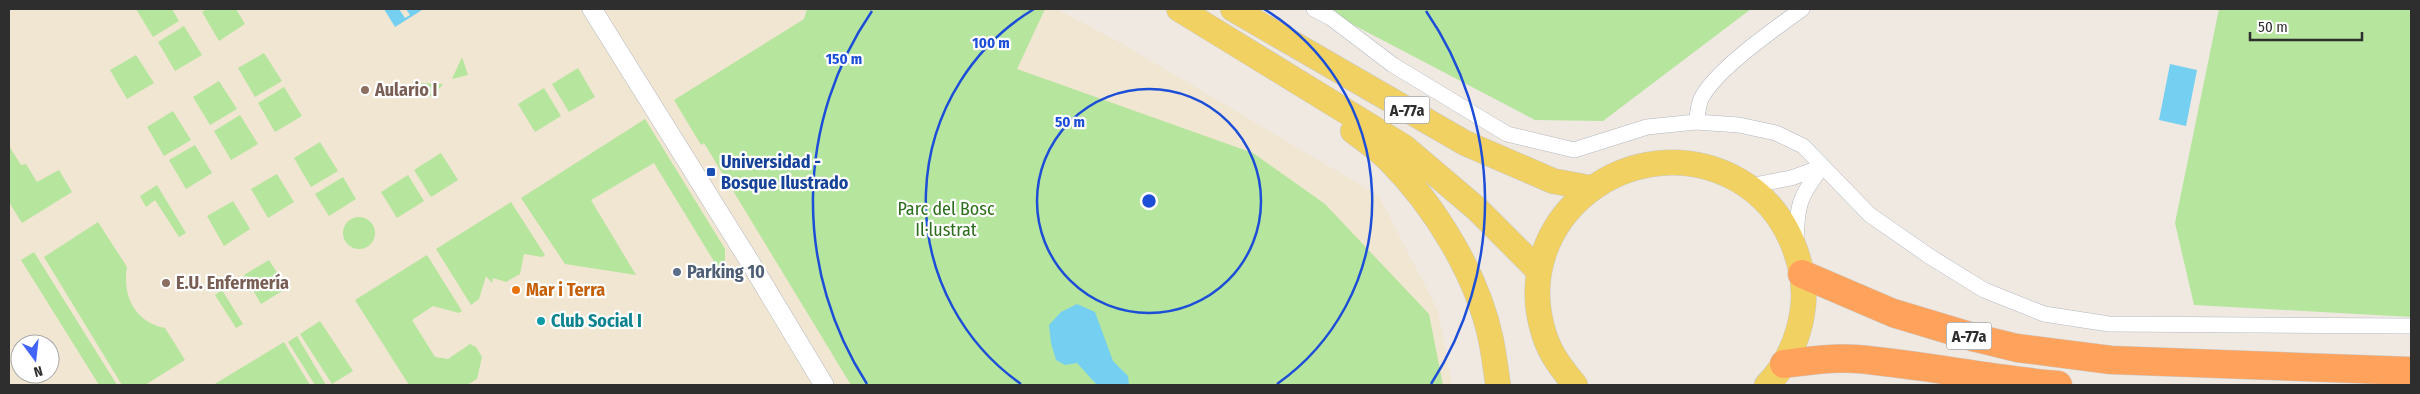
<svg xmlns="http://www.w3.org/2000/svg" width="2420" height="394" font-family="'Fira Sans Condensed',sans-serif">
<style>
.education{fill:#f0e6d1;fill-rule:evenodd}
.green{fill:#b6e59e}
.water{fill:#75cff0}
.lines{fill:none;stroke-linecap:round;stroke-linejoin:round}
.minor-casing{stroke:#b4b7c1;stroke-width:16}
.tertiary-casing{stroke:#b4b7c1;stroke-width:20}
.primary-casing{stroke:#c9c9c9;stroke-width:26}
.motorway-casing{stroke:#c9c9c9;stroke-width:29}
.minor{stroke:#fff;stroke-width:15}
.tertiary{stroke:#fff;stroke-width:19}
.primary{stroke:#f2d163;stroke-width:25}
.motorway{stroke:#ffa35c;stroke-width:28}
.ring{fill:none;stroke:#1d4ed8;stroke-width:2.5}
.education-dot{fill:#8d6e63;stroke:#fff;stroke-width:2}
.transit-dot{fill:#1a4fb4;stroke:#fff;stroke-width:2}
.service-dot{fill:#5c6f8a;stroke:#fff;stroke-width:2}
.food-dot{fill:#e8710a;stroke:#fff;stroke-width:2}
.culture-dot{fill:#0f9aa8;stroke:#fff;stroke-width:2}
.labels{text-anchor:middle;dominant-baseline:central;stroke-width:4.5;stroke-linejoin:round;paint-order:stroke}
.shield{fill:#fff;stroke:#6d6d6d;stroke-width:1}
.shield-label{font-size:16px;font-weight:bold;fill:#2e2e2e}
.education-label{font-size:18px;font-weight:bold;fill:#785e54;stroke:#fff;text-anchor:start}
.transit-label{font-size:18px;font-weight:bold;fill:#164399;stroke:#fff;text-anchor:start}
.park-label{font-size:18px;fill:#2c6e1b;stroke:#fff}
.service-label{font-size:18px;font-weight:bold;fill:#4e5e75;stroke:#fff;text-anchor:start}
.food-label{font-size:18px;font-weight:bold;fill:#c56008;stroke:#fff;text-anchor:start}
.culture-label{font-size:18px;font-weight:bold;fill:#0d838f;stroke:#fff;text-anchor:start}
.centre{fill:#1d4ed8;stroke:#fff;stroke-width:2.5}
.ring-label{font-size:15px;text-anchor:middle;font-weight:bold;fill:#1d4ed8;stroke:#fff;stroke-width:4.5;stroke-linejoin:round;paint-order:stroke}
</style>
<rect width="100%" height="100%" fill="#efe9e1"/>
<path class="education" d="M9,9H1056L1119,42L1379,196L1438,311L1452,385H9ZM20,344H50V374H20Z"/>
<path class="green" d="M136,9H172L179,21L153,37Z
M207,9H236L245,24L219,41L202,12Z
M807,9H1045L1017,69L1253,153L1325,204L1429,314L1443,385H851L704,143L701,145L674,100L804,19Z
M1323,9H1751L1603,121L1535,120Z
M2219,9H2411V317L2194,305L2175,223Z
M184,26L202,55L175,71L158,42Z
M264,53L282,81L255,97L238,68Z
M136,55L154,83L127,99L110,70Z
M462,57L468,75L452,79Z
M578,68L595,97L569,112L552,84Z
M219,81L237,109L210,125L193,97Z
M421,83L443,84L432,98Z
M284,87L302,116L275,132L258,103Z
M544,88L561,116L535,132L518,104Z
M173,111L191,140L164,156L147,127Z
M240,115L258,144L231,160L214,131Z
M645,119L725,249V261L718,268L654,163L591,200L636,275L565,264L521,198Z
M320,142L338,171L311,187L294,158Z
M195,145L212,173L186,189L169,160Z
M9,146L21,165L26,164L37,182L59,170L72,192L22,223L9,202Z
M441,153L458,180L431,197L414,170Z
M277,174L294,202L268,218L251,189Z
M408,175L424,201L397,218L381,192Z
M343,177L356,199L329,216L315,194Z
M157,185L186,233L179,237L155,200L146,207L140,196Z
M233,201L250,229L224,246L207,216Z
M511,202L545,255L542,257L524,254L520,274L506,282L493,278L492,283L486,276L479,299L471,305L436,249Z
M343 233a16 16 0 1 1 32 0a16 16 0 1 1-32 0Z
M98,222L127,267C122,296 135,322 165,328L185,360L145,385H122L44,257Z
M34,252L117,385H99L21,260Z
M427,255L462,311L459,313L433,306L412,320L435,357L448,359L470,344L476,347L482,357L477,379L467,385H409L355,300Z
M269,260L287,288L261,304L244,275Z
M222,290L243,324L236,328L215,295Z
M320,321L353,371L332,384L300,334Z
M297,336L326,385H315L288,342Z
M284,342L310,385H213Z"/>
<path class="water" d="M384,9H399L405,18L410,15L406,9L422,10L395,27Z
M2170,64L2197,70L2186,126L2159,120Z
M1077,304L1095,312L1113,361L1128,376L1129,385H1097L1077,363L1065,365L1056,360L1051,343L1049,325L1061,312Z"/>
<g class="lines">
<g class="minor-casing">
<path id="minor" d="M1314,9L1331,18L1393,65L1507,134L1574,150L1647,127L1696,122L1739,125L1776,133L1803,146L1870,215L1929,256L1984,290L2044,314L2109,324L2411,326
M1696,122C1698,115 1698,105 1701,99C1715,70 1776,28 1802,9
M1749,186L1791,178L1822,167
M1796,243C1797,205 1799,197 1822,167"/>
</g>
<g class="tertiary-casing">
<path id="tertiary" d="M592,9L753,267L824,385"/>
</g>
<g class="primary-casing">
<path id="primary" d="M1179,9L1404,147L1477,209L1539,271
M1233,9L1465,143L1553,181L1591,188
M1353,131C1365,140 1378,149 1389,160C1435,206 1478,276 1491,340C1494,355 1496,370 1498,385
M1575,385C1562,369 1550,354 1544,334C1507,218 1634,122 1738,180C1771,199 1791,230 1800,266C1811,307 1796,356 1767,385"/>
</g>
<g class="motorway-casing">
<path id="motorway" d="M1802,274L1893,313L1976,338L2017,348L2111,360L2411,371
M1784,364C1808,361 1832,357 1857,359C1924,365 1991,379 2058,385"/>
</g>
<use href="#minor" class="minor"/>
<use href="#tertiary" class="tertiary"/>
<use href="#primary" class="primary"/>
<use href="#motorway" class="motorway"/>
</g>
<g class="ring">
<circle cx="1149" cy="201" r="112"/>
<path d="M1021 384A224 224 0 0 1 1034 9M1264 9A224 224 0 0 1 1277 384"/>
<path d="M867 384A336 336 0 0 1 872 11M1426 11A336 336 0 0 1 1431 384"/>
</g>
<g class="education-dot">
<circle cx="365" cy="90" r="5"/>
<circle cx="166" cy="283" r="5"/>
</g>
<rect class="transit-dot" x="706" y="167" width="10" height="10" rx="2.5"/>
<circle class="service-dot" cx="677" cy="272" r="5"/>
<circle class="food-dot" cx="516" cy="290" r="5"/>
<circle class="culture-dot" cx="541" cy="321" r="5"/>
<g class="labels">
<g class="shield">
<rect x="1384.5" y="96.5" width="45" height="27" rx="4"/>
<rect x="1946.5" y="322.5" width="45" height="27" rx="4"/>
</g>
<g class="shield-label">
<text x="1407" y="110">A-77a</text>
<text x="1969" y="336">A-77a</text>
</g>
<g class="education-label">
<text x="375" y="90">Aulario I</text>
<text x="176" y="283">E.U. Enfermería</text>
</g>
<g class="transit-label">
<text x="721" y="162">Universidad -<tspan x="721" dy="21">Bosque Ilustrado</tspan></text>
</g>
<g class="park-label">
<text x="946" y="209">Parc del Bosc<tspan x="946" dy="21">Il·lustrat</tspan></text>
</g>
<g class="service-label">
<text x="687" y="272">Parking 10</text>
</g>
<g class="food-label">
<text x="526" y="290">Mar i Terra</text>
</g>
<g class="culture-label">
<text x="551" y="321">Club Social I</text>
</g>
</g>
<circle cx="1149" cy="201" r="8" class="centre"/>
<g class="ring-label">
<text x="991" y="48">100 m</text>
<text x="844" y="64">150 m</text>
<text x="1070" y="127">50 m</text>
</g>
<rect width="2420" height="394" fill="none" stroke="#2e2e2e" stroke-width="20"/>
<g transform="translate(35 359) rotate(165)"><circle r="24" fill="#ffffff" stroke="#ababab"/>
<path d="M0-4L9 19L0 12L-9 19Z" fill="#4264fb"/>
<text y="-8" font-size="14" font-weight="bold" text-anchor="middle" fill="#2e2e2e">N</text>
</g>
<path d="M2250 32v8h112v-8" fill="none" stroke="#2e2e2e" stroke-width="2.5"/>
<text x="2258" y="32" font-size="15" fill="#2e2e2e" stroke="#ffffff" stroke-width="4" paint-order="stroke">50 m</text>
</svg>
